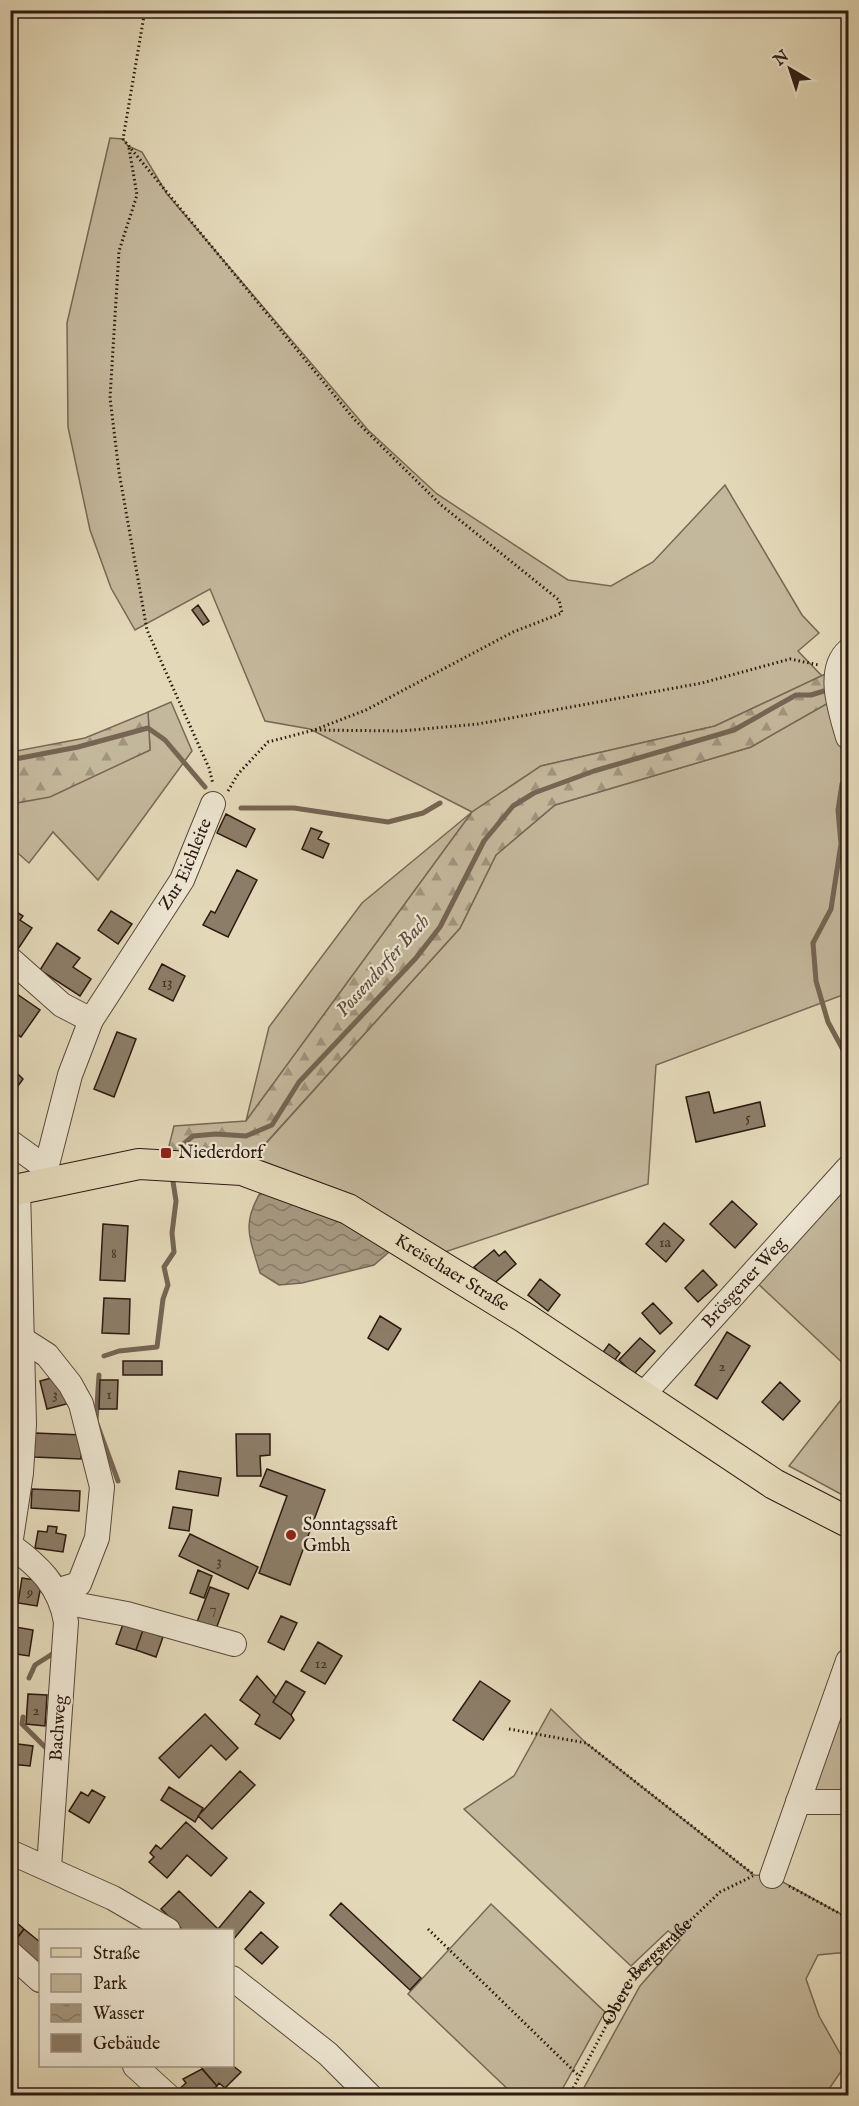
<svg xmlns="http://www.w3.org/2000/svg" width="859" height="2106" font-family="'IM FELL English',serif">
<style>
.green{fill:#c4b89c;stroke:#786856;stroke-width:1.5}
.forest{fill:url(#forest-firs);stroke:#786856;stroke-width:1.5}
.water{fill:url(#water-waves);stroke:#756553;stroke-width:1.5}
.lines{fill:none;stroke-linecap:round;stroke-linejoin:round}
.stream{stroke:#756553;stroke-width:5}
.building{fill:#8c7d68;stroke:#2d1910;stroke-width:1.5}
.minor-casing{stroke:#5a493a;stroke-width:26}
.major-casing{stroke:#2d1910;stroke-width:32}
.path{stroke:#2d1910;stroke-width:3;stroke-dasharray:1.5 3;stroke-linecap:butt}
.minor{stroke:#ede6d2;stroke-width:24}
.major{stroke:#e3d9b9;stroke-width:30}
.poi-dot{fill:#8f2418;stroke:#ede6d2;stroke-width:2}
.labels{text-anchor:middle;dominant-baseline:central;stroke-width:4.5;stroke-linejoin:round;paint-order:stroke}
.number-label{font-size:15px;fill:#453226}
.street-label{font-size:18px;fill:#2d1910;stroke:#ede6d2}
.poi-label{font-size:18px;fill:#2d1910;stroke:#ede6d2;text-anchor:start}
.water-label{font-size:20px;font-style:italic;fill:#5d4c3d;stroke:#ede6d2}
</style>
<defs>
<pattern id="forest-firs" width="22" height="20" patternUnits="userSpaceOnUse" patternTransform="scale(1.5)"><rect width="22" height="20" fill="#c4b89c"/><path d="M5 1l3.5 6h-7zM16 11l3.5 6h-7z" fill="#a0957e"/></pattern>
<pattern id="water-waves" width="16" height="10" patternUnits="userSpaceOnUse" patternTransform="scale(1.5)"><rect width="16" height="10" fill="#a59880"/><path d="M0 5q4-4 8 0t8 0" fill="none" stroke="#877b67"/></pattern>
</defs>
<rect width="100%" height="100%" fill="#e3d9b9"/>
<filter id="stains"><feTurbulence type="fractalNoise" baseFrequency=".00333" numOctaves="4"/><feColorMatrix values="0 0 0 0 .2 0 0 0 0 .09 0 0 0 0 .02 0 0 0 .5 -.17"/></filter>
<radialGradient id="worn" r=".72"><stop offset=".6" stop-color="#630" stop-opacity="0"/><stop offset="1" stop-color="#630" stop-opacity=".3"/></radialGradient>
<path class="green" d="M110,138L123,139L128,146L142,152L167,194L368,430L437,494L568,580L611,586L653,562L725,485L802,615L819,633L798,651L822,676L715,726L541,766L472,812L246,1121L269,1027L362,903L472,812L310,729L265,721L210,589L135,630L111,588L90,530L68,427L67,323Z
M838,697L848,737V993L656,1065L648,1184L427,1258L242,1170L460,928L496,855L555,805L751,747Z
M171,702L192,751L98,880L53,832L29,863L11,847V804L50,796L150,750L148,712Z
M848,1176V1368L754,1280Z
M848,1391V1498L789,1466Z
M848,1683V1802H806Z
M551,1709L586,1743L754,1875L772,1876L848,1918V1952L818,1955L806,1979L819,2016L846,2064L825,2095H580L640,1986L680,1940L668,1931L631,1966L464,1809L514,1776Z
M491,1904L605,2012L559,2095H514L408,1994Z"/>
<path class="forest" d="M838,668L837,698L751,747L555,805L496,855L460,928L247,1164L167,1154L174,1126L246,1121L472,812L541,766L715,726Z
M148,712L150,750L50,797L11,804V752L85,738Z"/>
<path class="water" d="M263,1188L352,1227L389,1252L374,1265L302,1283L279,1285L260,1273C249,1235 241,1224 263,1188Z"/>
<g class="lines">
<path class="stream" d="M10,760L78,747L148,728L165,740L205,787
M842,784L838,810L841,844L831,909L813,943L816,981L828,1022L848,1059
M241,808H294L388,822L423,813L440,803
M181,1146L193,1136L216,1134L246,1136L272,1125L299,1082L416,958L440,927L484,841L513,806L534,793L594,771L734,730L796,695H811L824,691
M104,1356L119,1351L157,1347L163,1299L168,1285L164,1267L174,1252L172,1233L176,1201L172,1175
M99,1375L96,1421L118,1481
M29,1678L35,1665L57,1651
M23,1717L22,1724L45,1747"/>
</g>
<path class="building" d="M198,605L209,621L203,625L192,610Z
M226,814L255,829L246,847L217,833Z
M311,828L322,832L318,839L329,844L323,858L302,849Z
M237,870L257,880L228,937L203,925L211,911L215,913Z
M10,908L23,916L20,920L32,928L18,949L10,944Z
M111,911L132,924L118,944L98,930Z
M57,943L80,958L73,967L91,979L80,996L40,970Z
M162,964L185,976L173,1001L149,989Z
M17,994L40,1010L21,1037L10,1030V1004Z
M117,1032L136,1039L114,1097L94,1089Z
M11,1067L23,1079L10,1097V1067Z
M709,1092L714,1113L760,1102L765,1126L696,1142L686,1097Z
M732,1201L757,1224L735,1248L710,1224Z
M664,1223L684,1240L666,1262L646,1244Z
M103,1224L128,1226L125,1281L100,1280Z
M494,1250L499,1256L505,1251L516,1264L491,1286L474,1267Z
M703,1270L717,1285L698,1302L685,1288Z
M540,1279L560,1295L548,1311L528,1295Z
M104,1298L130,1299L129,1334L102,1333Z
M653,1303L672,1323L660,1334L642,1313Z
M380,1316L401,1329L388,1350L368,1338Z
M727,1332L750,1346L717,1399L695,1385Z
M640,1338L655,1351L634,1374L619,1360Z
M609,1344L620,1353L612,1364L601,1355Z
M123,1361H162V1375H123Z
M59,1376L70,1403L47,1409L40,1381Z
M100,1380H118L117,1409H99Z
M780,1382L800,1401L783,1420L762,1402Z
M35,1433L82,1435L81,1459L34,1457Z
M236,1434H270V1455L260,1456L261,1476H237Z
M267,1469L325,1490L290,1585L259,1573L287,1496L260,1486Z
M179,1471L221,1478L218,1496L176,1489Z
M32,1489L80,1491L79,1511L31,1508Z
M173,1507L192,1510L189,1531L169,1528Z
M48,1526L57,1527L56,1533L66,1535L63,1552L35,1548L38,1531L47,1532Z
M190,1534L258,1567L248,1589L179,1556Z
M198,1570L212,1576L204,1598L190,1593Z
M22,1578L42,1581L37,1606L18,1603Z
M210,1587L229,1594L216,1629L197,1622Z
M281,1616L297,1623L284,1650L268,1642Z
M123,1624L143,1630L136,1650L116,1644Z
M10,1626L33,1630L29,1656L10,1653Z
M143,1630L163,1637L156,1657L136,1650Z
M318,1642L342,1656L325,1684L301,1671Z
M257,1676L276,1697L273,1702L291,1715L294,1720L280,1739L255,1724L260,1715L240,1700Z
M286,1681L305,1692L291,1715L273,1702Z
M480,1681L510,1701L483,1740L453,1720Z
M28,1694L47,1695L45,1726L26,1724Z
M10,1699H13L12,1716H10Z
M205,1714L238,1748L226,1760L211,1745L179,1778L159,1758Z
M10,1743L33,1746L30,1766L10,1764Z
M240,1771L255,1785L212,1829L198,1816Z
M169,1787L203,1808L195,1822L161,1800Z
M92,1790L105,1797L89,1823L69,1811L81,1792L88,1796Z
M186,1822L227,1858L211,1876L187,1855L167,1878L149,1862L154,1857L150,1853L156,1845L161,1849Z
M179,1891L218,1929L250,1891L264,1903L232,1941V1930H183L161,1909Z
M341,1903L421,1978L410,1990L330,1915Z
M17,1923L24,1929L14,1942L10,1939V1931Z
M24,1929L40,1942V1963L38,1966L12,1945Z
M261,1932L278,1947L262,1964L245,1949Z
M232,2065L241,2072L225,2088L219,2083L217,2086L200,2066Z
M202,2069L217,2086L206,2096H181L177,2091L186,2083L183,2079Z
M141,2088L150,2096H135Z"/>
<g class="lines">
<g class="minor-casing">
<g id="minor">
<path d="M848,651C826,671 841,712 848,737"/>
<path d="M10,959L62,1005L91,1020"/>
<path d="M10,1142L46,1168"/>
<path id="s2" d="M42,1184L70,1075L91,1020L182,880L213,804"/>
<path d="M22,1339L47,1355L70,1384L81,1404L102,1487L97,1538L79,1584L56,1591"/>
<path id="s3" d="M641,1397L848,1168"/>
<path d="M10,1545L21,1473L24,1424L18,1189"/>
<path d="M10,1545C39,1566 60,1586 66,1622L49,1867"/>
<path d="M63,1602L127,1614L234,1644"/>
<path d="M798,1802H848"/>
<path d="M10,1852L113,1898L168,1930"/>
<path d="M772,1876L848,1661"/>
<path d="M10,1953L40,1980"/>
<path d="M232,1978L328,2054L370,2096"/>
<path d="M135,2066L168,2096"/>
</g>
</g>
<g class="major-casing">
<g id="major">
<path id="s4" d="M10,1191L139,1164L242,1170L348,1209L525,1318L774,1484L848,1522"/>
</g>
</g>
<g class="path">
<path d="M145,10L123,139L354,419L441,505L559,600L562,613L513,632L366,710L314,730"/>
<path d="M129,148L137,195L119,251L110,398L119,472L147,630L209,768L213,784"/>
<path d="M228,791L238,774L268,742L314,730L401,731L478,724L702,683L790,659L819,665"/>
<path d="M509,1729L586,1743L753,1874"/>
<path d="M789,1886L848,1918"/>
<path d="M428,1929L579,2076"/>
<path id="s1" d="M569,2096L632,1977L720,1892L753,1876"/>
</g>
<use href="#minor" class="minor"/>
<use href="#major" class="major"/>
</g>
<g class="poi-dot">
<rect x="160" y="1147" width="12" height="12" rx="3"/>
<circle cx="291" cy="1535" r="6"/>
</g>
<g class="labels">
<g class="number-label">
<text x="167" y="982">13</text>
<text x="748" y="1117">5</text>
<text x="665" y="1242">1a</text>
<text x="114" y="1253">8</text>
<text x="722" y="1366">2</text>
<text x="55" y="1394">3</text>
<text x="109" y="1394">1</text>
<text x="219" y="1561">3</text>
<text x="30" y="1592">9</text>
<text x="213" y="1608">7</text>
<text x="321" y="1663">12</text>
<text x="36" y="1710">2</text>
</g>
<g class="street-label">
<text stroke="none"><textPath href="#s2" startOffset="354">Zur Eichleite</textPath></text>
<text stroke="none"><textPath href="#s4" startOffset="470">Kreischaer Straße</textPath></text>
<text stroke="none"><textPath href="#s3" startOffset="154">Brösgener Weg</textPath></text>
<text transform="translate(59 1728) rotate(-86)">Bachweg</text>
<text stroke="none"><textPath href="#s1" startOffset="148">Obere Bergstraße</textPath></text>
</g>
<g class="poi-label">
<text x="178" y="1153">Niederdorf</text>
<text x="303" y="1525">Sonntagssaft<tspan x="303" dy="21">Gmbh</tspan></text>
</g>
<g class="water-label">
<text transform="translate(383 966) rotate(-48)">Possendorfer Bach</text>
</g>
</g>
<rect width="859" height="2106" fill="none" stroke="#e3d9b9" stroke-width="36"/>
<rect x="12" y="12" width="835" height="2082" fill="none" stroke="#2d1910" stroke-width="3"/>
<rect x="18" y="18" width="823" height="2070" fill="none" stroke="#2d1910" stroke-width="1.5"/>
<rect x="39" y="1929" width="195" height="138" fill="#ede6d2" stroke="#a09484" stroke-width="1.5"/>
<rect x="51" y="1948" width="30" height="9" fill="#e3d9b9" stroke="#a09484" stroke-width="1.5"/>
<text x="93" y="1959" font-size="18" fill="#2d1910">Straße</text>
<rect x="51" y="1974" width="30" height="18" fill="#c4b89c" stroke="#a09484" stroke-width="1.5"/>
<text x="93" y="1989" font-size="18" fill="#2d1910">Park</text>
<rect x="51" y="2004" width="30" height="18" fill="url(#water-waves)" stroke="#a09484" stroke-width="1.5"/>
<text x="93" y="2019" font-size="18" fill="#2d1910">Wasser</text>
<rect x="51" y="2034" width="30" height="18" fill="#8c7d68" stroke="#a09484" stroke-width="1.5"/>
<text x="93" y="2049" font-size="18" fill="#2d1910">Gebäude</text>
<g transform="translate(790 69) rotate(321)" stroke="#ede6d2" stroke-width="4.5" paint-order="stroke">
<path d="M0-4.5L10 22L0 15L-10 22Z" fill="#2d1910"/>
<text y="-9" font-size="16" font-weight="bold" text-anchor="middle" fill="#2d1910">N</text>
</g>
<rect width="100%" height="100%" filter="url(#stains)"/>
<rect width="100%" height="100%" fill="url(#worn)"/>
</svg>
